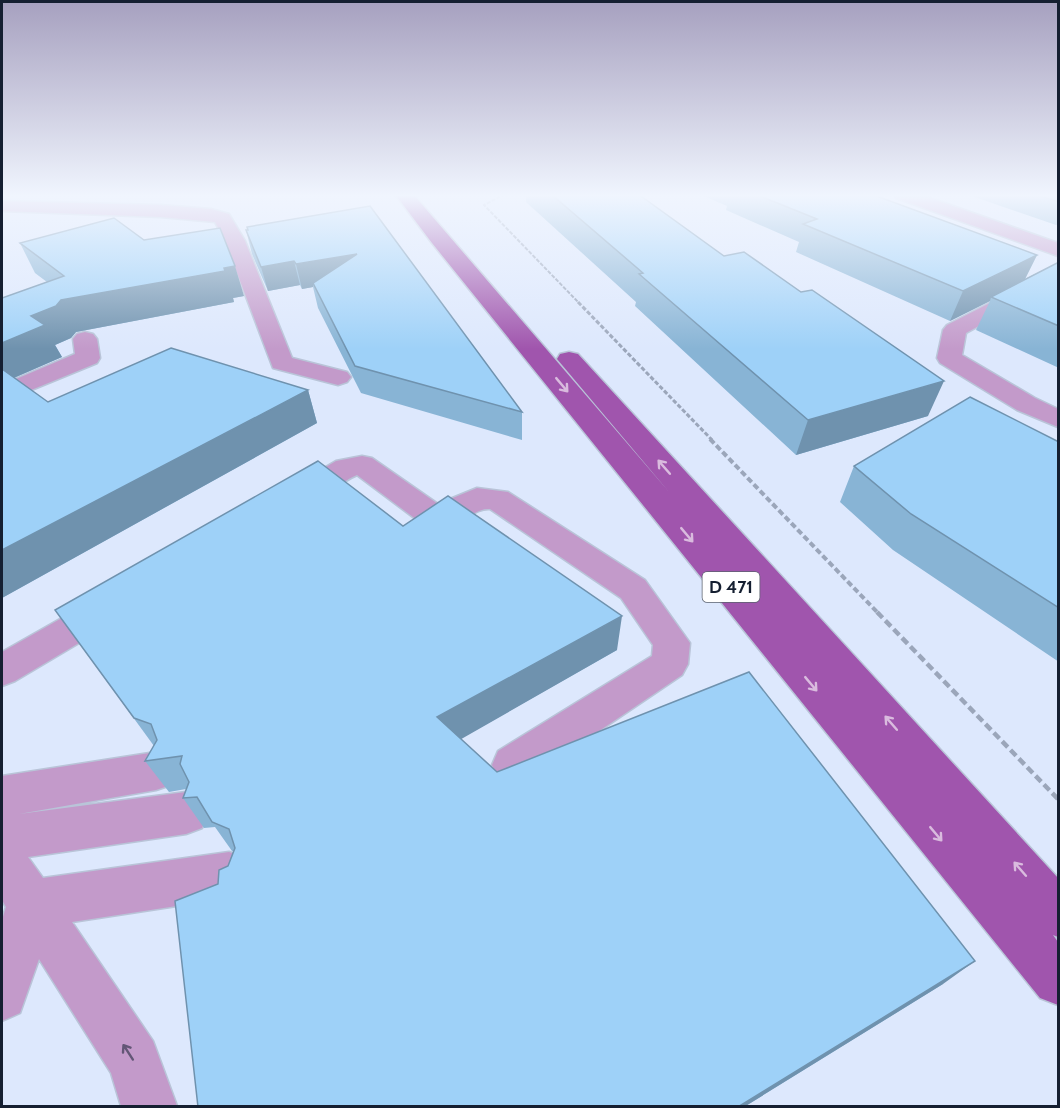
<svg xmlns="http://www.w3.org/2000/svg" width="1060" height="1108" font-family="Cabin,sans-serif">
<style>
.lines{fill:none;stroke-linecap:round;stroke-linejoin:round}
.minor-casing{stroke:#b9c4d8;stroke-width:3}
.major-casing{stroke:#b9c4d8;stroke-width:3}
.path-far3{stroke:#9ba6ba;stroke-width:2;stroke-dasharray:4 1.5;stroke-linecap:butt}
.path-far2{stroke:#9ba6ba;stroke-width:3;stroke-dasharray:4.5 2;stroke-linecap:butt}
.path-far1{stroke:#9ba6ba;stroke-width:4;stroke-dasharray:6 3;stroke-linecap:butt}
.path{stroke:#9ba6ba;stroke-width:4.5;stroke-dasharray:8 4;stroke-linecap:butt}
.minor{fill:#c39aca;fill-rule:evenodd}
.major{fill:#a055ad;fill-rule:evenodd}
.wall{fill:#88b4d5}
.shaded-wall{fill:#6f92ae}
.building{fill:#9ed1f8;stroke:#6f92ae;stroke-width:1.5}
.oneway{stroke:#d9bbde}
.oneway2{stroke:#635676}
.labels{text-anchor:middle;dominant-baseline:central;stroke-width:4.5;stroke-linejoin:round;paint-order:stroke}
.shield{fill:#fff;stroke:#5b626f;stroke-width:1.5}
.shield-label{font-size:18px;font-weight:bold;fill:#151f31}
</style>
<rect width="100%" height="100%" fill="#dde8fd"/>
<g class="lines">
<g class="minor-casing">
<path id="minor" d="M893,194H919L1058,243V256L896,198Z
M2,201L161,205L211,209L229,214L245,241L292,358L347,372L351,377L347,382L338,385L273,368L225,241L215,222L161,217L2,211Z
M1058,268V282L966,333L962,355L1035,398L1058,409V427L1017,410L940,363L937,358L943,330L947,325Z
M85,332L93,334L97,339L100,358L97,363L2,402V385L75,354L73,339L77,334Z
M362,456L372,458L438,504L477,488L508,492L645,580L690,643L688,664L682,675L528,779L513,784L498,779L492,765L498,751L652,656L653,645L621,598L490,509C478,508 470,517 459,522C447,527 433,526 421,523L357,475C333,485 312,513 285,505L281,498L285,491L336,461Z
M109,594L121,598L127,608L121,618L15,681L2,686V652L97,598Z
M156,752L171,757L177,771L171,785L156,790L19,814L186,792L202,798L208,813L202,828L186,834L28,857L43,878L229,852L246,858L252,875L246,892L229,898L72,922L153,1041L177,1106H121L111,1073L39,959L20,1013L2,1021V920L6,907L2,900V776Z"/>
</g>
<g class="major-casing">
<path id="major" d="M395,194H413L669,492L557,359L560,354L569,352L578,354L1058,878V937L1053,935L1058,942V1005L1040,998L432,243Z"/>
</g>
<path class="path-far3" d="M505,194L484,205L579,303"/>
<path class="path-far2" d="M578,302L712,440"/>
<path class="path-far1" d="M710,439L879,614"/>
<path class="path" d="M877,612L1058,799"/>
<use href="#minor" class="minor"/>
<use href="#major" class="major"/>
</g>
<path class="wall" d="M526,194H638L724,256L801,292L928,416L796,455L635,306L636,302L526,202Z
M699,194H871L1037,255L1025,279L1059,262V368L976,330L990,301L950,321L796,252L799,242L726,210L727,206Z
M966,194H1059V224L1056,225Z
M246,230L522,412V440L361,393L318,308L313,287L302,289L300,285L268,291L252,254Z
M144,240L244,296L233,298L234,302L76,332L71,338L55,345L62,357L14,378L48,402L308,390L317,423L2,598V298L47,282L35,273L20,243Z
M1059,442V662L893,550L840,502L854,466Z
M403,526L617,650L460,739L497,772L943,984L744,1107H198L218,884L228,866L233,851H232L215,827L204,828L183,798L186,789L169,792L145,761L154,746L55,610Z"/>
<path class="shaded-wall" d="M357,254L313,283V287L302,289L296,264Z
M1037,255L1023,283L991,297L990,301L950,321L963,291Z
M294,261L300,285L268,291L261,267Z
M235,266L244,296L233,298L234,302L76,332L71,338L55,345L62,357L2,383V343L31,316L61,300Z
M944,381L928,416L796,455L808,420Z
M308,390L317,423L2,598V550Z
M622,616L617,650L442,750L437,717Z
M975,961L943,984L744,1107H738Z"/>
<path class="building" d="M551,194H638L724,256L744,252L801,292L812,290L944,381L808,420L639,274L643,273Z
M755,194H871L1037,255L963,291L803,224L817,219Z
M1034,194H1059V202Z
M370,206L522,412L355,366L313,283L357,254L296,264L294,261L261,267L246,230H248L247,227Z
M114,218L144,240L220,228L235,266L224,268L225,271L61,300L56,306L31,316L45,325L2,343V298L64,276L20,243Z
M1059,262V326L991,297Z
M171,348L308,390L2,550V369L48,402Z
M970,397L1059,442V608L911,514L854,466Z
M318,461L403,526L448,496L622,616L437,717L497,772L749,672L975,961L738,1107H198L175,901L218,884L219,870L228,866L235,848L229,829L212,822L197,797L183,798L189,782L180,764L182,756L145,761L157,740L151,724L134,718L55,610Z"/>
<defs><path id="oneway-shaft" d="M-6 0H5M1.5-3L5.5 0L1.5 3" fill="none" stroke-width="1.6" stroke-linecap="round" stroke-linejoin="round" transform="scale(1.5)"/></defs>
<g class="oneway">
<use href="#oneway-shaft" transform="translate(562 385) rotate(50)"/>
<use href="#oneway-shaft" transform="translate(664 467) rotate(-131)"/>
<use href="#oneway-shaft" transform="translate(687 535) rotate(50)"/>
<use href="#oneway-shaft" transform="translate(811 684) rotate(50)"/>
<use href="#oneway-shaft" transform="translate(891 723) rotate(-131)"/>
<use href="#oneway-shaft" transform="translate(936 834) rotate(50)"/>
<use href="#oneway-shaft" transform="translate(1020 869) rotate(-131)"/>
</g>
<use class="oneway2" href="#oneway-shaft" transform="translate(128 1052) rotate(-123)"/>
<linearGradient id="sky" x2="0" y2="1"><stop stop-color="#a6a0bf"/><stop offset="0.56" stop-color="#f0f5fe"/><stop offset="1" stop-color="#f0f5fe" stop-opacity="0"/></linearGradient>
<rect width="1060" height="349" fill="url(#sky)"/>
<g class="labels">
<rect class="shield" x="702.5" y="572" width="57" height="30" rx="4.5"/>
<g class="shield-label">
<text x="731" y="587">D 471</text>
</g>
</g>
<rect width="1060" height="1108" fill="none" stroke="#151f31" stroke-width="6"/>
</svg>
